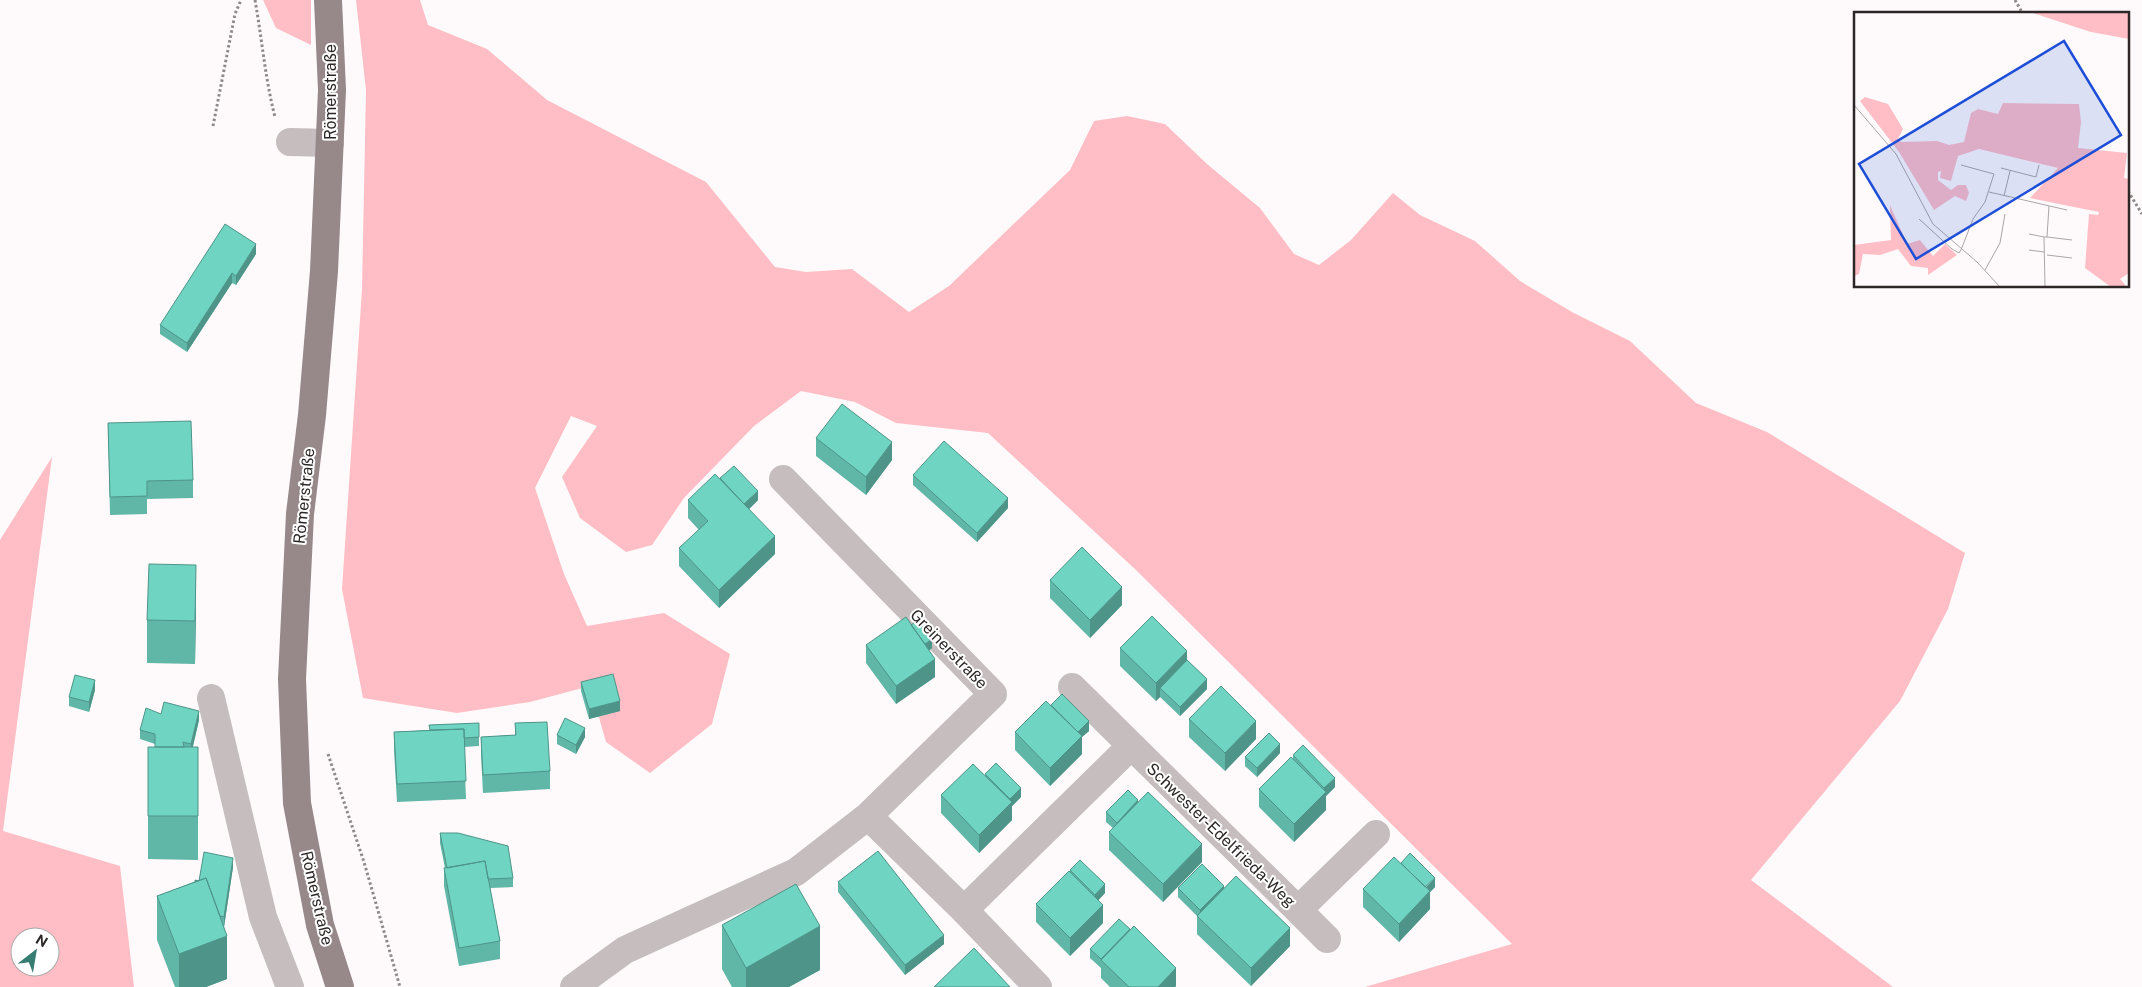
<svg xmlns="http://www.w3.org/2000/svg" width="2142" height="987" font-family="'Public Sans',sans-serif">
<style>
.green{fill:#ffbec5;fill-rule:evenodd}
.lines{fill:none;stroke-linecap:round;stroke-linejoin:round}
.path{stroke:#8e898a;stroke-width:3;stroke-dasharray:2.5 2.5;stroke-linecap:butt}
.minor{stroke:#c5bdbe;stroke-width:28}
.major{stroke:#97888a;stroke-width:28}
.wall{fill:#60b6a7}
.shaded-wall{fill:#4e9488}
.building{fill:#70d4c2;stroke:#4e9488}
.labels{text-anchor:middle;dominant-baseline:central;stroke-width:4;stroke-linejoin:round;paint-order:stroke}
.street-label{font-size:16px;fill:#2d2627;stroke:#fff}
.inset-road{fill:none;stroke:#aaa5a6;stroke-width:1}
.view{fill:#1d4ed8;fill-opacity:0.15;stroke:#1d4ed8;stroke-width:2.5}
.inset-edge{fill:none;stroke:#2d2627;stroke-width:2.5}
</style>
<rect width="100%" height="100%" fill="#fefafb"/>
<path class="green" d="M263,0H311V45L276,28Z
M356,0H420L428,25L487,49L547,100L706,182L775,267L806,272L852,269L909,312L949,286L1070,170L1094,121L1127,116L1165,124L1207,164L1260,208L1294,254L1319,265L1351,240L1393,193L1420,215L1475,241L1520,281L1572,312L1630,341L1696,403L1767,432L1965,553L1948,609L1900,701L1751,880L1893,987H1365L1512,944L1136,570L988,433L896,423L855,402L801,391L754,426L684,498L652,545L626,552L580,518L562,477L597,426L571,416L535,488L564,574L587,626L664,613L730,654L712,724L650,773L606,742L590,686L530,702L457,713L363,698L342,589L362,289L366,90Z
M52,457L3,831L120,866L134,987H0V540ZM20,937H50V967H20Z"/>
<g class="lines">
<path class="path" d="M255,0C262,39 265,78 275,117
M2015,0L2023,14
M213,126L235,14L241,0
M2128,191L2142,214
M328,754L364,862L400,987"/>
<path class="minor" d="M290,142L330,143
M1072,687L1298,910L1376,834
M211,698L263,917L290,987
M868,816L964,910L1038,987
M964,910L1131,746
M1298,910L1327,939
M574,987L625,950L796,872L868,816L993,694L783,479"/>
<path class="major" d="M328,0L332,90L324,271L312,415L300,514L292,679L297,803L320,925L340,987"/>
</g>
<path class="wall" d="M256,254L236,285L232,283L187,352L160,334V325Z
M108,423L193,480V498L147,499V514L110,515Z
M816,438L892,460L866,495L816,456Z
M913,475L1008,508L977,542L913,485Z
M720,478L758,500L749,509L775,554L719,608L679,566V548L699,530L688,518V500Z
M1050,580L1122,605L1090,638L1050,598Z
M196,608L195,664L147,663V620Z
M911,625L932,648L929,650L935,677L896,704L866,663V645Z
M1120,648L1187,660L1207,689L1180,716L1160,697L1156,701L1120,666Z
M581,682L620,711L589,719L581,691Z
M95,690L89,712L69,706V697Z
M1051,705L1089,731L1082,737V754L1050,786L1015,750V732Z
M161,714L199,720L193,747H198V860L148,859V747H155V744L140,739V730Z
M1189,719L1256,739L1225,771L1189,737Z
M479,723V746L464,747L466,799L397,802L394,750V732L429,730Z
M515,723L550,771V789L483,793L481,755V737L515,735Z
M557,735L585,737L576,754L557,744Z
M1280,753L1257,777L1245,766V757Z
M1293,755L1335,787L1326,796V810L1294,842L1259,807V789L1293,759Z
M985,774L1021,797L1012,806V820L979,853L941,813V795L985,776Z
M1138,802L1202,862L1163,902L1109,850V832L1113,828L1106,822V812Z
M440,833L513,878V887L490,888L500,941V959L459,966L444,886V868H445L440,843Z
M233,867L224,927L227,979L206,987H175L157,940V896Z
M1070,870L1105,893L1098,900L1103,923L1070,956L1036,922V904L1070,872Z
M838,882L944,944L905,975L838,892Z
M1435,887L1430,892V909L1399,942L1363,907V889Z
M1178,888H1224L1290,946L1251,986L1197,934V916L1178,897Z
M722,925L820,970L789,987H732L722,969Z
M1130,930L1176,986L1175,987H1110L1101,978V968L1090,958V949Z"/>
<path class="shaded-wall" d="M256,244V254L236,285V276Z
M232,273V283L187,352V343Z
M892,442V460L866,495V477Z
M758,491V500L740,518V508Z
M1008,498V508L977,542V533Z
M775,536V554L719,608V590Z
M196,565V608L195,664V621Z
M1122,587V605L1090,638V620Z
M932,639V648L921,657V647Z
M1187,651V669L1160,688V697L1156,701V683Z
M935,659V677L896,704V686Z
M1207,679V689L1180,716V707Z
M95,680V690L89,712V702Z
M620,701V711L589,719V709Z
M199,711V720L191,753V744Z
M1089,721V731L1082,737V754L1050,786V768L1074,736Z
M1256,721V739L1225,771V753Z
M585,728V737L576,754V745Z
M1280,744V753L1257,777V768Z
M1335,778V787L1326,796V810L1294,842V824L1324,794V788Z
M1021,788V797L1012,806V820L979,853V835L1010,804V799Z
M1138,800V810L1117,832V823Z
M1202,844V862L1163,902V884Z
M233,858V867L224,927V917Z
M1435,878V887L1430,892V909L1399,942V924L1424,889Z
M1105,884V893L1095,904V895Z
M1224,886V895L1200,919V910Z
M1103,905V923L1070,956V938Z
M820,926V970L789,987H746V968Z
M1290,928V946L1251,986V968Z
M1130,929V938L1101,960V968V959Z
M944,935V944L905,975V965Z
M227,936V979L206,987H179V954Z
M1176,968V986L1175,987H1158Z"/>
<path class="building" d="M225,224L256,244L236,276L232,273L187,343L160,325Z
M842,404L892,442L866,477L816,438Z
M191,421L193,480L147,481V496L110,497L108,423Z
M944,441L1008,498L977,533L913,475Z
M734,466L758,491L744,504L720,478Z
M715,474L775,536L719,590L679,548L708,521L688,500Z
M1082,547L1122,587L1090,620L1050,580Z
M149,564L196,565L195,621L147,620Z
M1152,616L1187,651L1156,683L1120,648Z
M906,617L935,659L896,686L866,645Z
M918,620L932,639L925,644L911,625Z
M1187,660L1207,679L1180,707L1160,688Z
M613,674L620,701L589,709L581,682Z
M75,675L95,680L89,702L69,697Z
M1221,686L1256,721L1225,753L1189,719Z
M1062,694L1089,721L1078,732L1051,705Z
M1046,701L1082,736L1050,768L1015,732Z
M164,702L199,711L191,744L183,742L184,747H155V734L140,730L146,708L161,714Z
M565,718L585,728L576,745L557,735Z
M547,722L550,771L483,775L481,737L516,735L515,723Z
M479,723V737L464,738V729L430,730L429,725Z
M464,729L466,781L397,784L394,732Z
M1269,733L1280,744L1257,768L1245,757Z
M1303,745L1335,778L1324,788L1293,755Z
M148,747H198V816H148Z
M1291,757L1326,792L1294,824L1259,789Z
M996,763L1021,788L1010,799L985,774Z
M973,764L1012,802L979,835L941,795Z
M1128,790L1138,800L1117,823L1106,812Z
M1148,792L1202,844L1163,884L1109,832Z
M440,833H458L508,846L513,878L488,879L485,861L447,868Z
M878,851L944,935L905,965L838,882Z
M204,852L233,858L224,917L220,916L206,878L195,882V880L199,881Z
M1410,853L1435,878L1425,887L1401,863Z
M1394,857L1430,891L1399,924L1363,889Z
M1080,860L1105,884L1095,895L1070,870Z
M485,861L500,941L459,948L444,868Z
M1202,864L1224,886L1200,910L1178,888Z
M1069,871L1103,905L1070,938L1036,904Z
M1236,876L1290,928L1251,968L1197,916Z
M206,878L227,936L179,954L157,896Z
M796,884L820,926L746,968L722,925Z
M1119,919L1130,929L1101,959L1090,949Z
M1134,926L1176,968L1158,987H1129L1101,960Z
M974,948L1010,987H934Z"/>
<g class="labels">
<g class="street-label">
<text transform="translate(330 92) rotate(-90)">Römerstraße</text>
<text transform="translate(304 496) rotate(-84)">Römerstraße</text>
<text transform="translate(949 649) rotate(46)">Greinerstraße</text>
<text transform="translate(1221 835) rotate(44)">Schwester-Edelfrieda-Weg</text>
<text transform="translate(317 898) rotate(77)">Römerstraße</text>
</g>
</g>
<g transform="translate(1854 12)">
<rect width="275" height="275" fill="#fefafb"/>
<path d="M176,0H275V27L237,20ZM11,85L34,92L49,117L44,127L47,130L83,129L95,133L110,130L117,101L124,97L144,102L149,91L225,92L227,110L224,136L273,141L270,166L275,167V261L266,267L273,275H257L231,256L235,202L244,203L245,200L176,186L204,156L125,137L104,144L97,169L86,166L87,159L84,160V168L97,178L104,173H112L115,181L112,189L101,184L80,198L45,140L6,89ZM36,193L53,232L66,228L79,244L91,232L103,243L74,263V256L57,254L44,237L26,243L9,242L5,262L0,264V233L37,228Z" fill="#ffbec5"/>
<path class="inset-road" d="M0,93L42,142L79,212L123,250L146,275M147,156L182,165L185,153M135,180L213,198M150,184L156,159M65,207L98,237L105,241L107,238L119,207L131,190L140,162L107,153M175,222L190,225M193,225L218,228M175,238L190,240M193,243L218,246M131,258L146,231L151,202M191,275L190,225H193L195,194"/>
<path class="view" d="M210,29L267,123L62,247L5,152Z"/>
<rect width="275" height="275" class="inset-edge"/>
</g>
<g transform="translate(35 952) rotate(31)"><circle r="24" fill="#ffffff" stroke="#aba8a9"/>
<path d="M0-4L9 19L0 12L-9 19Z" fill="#377c70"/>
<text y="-8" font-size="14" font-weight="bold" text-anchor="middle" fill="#2d2627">N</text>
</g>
</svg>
